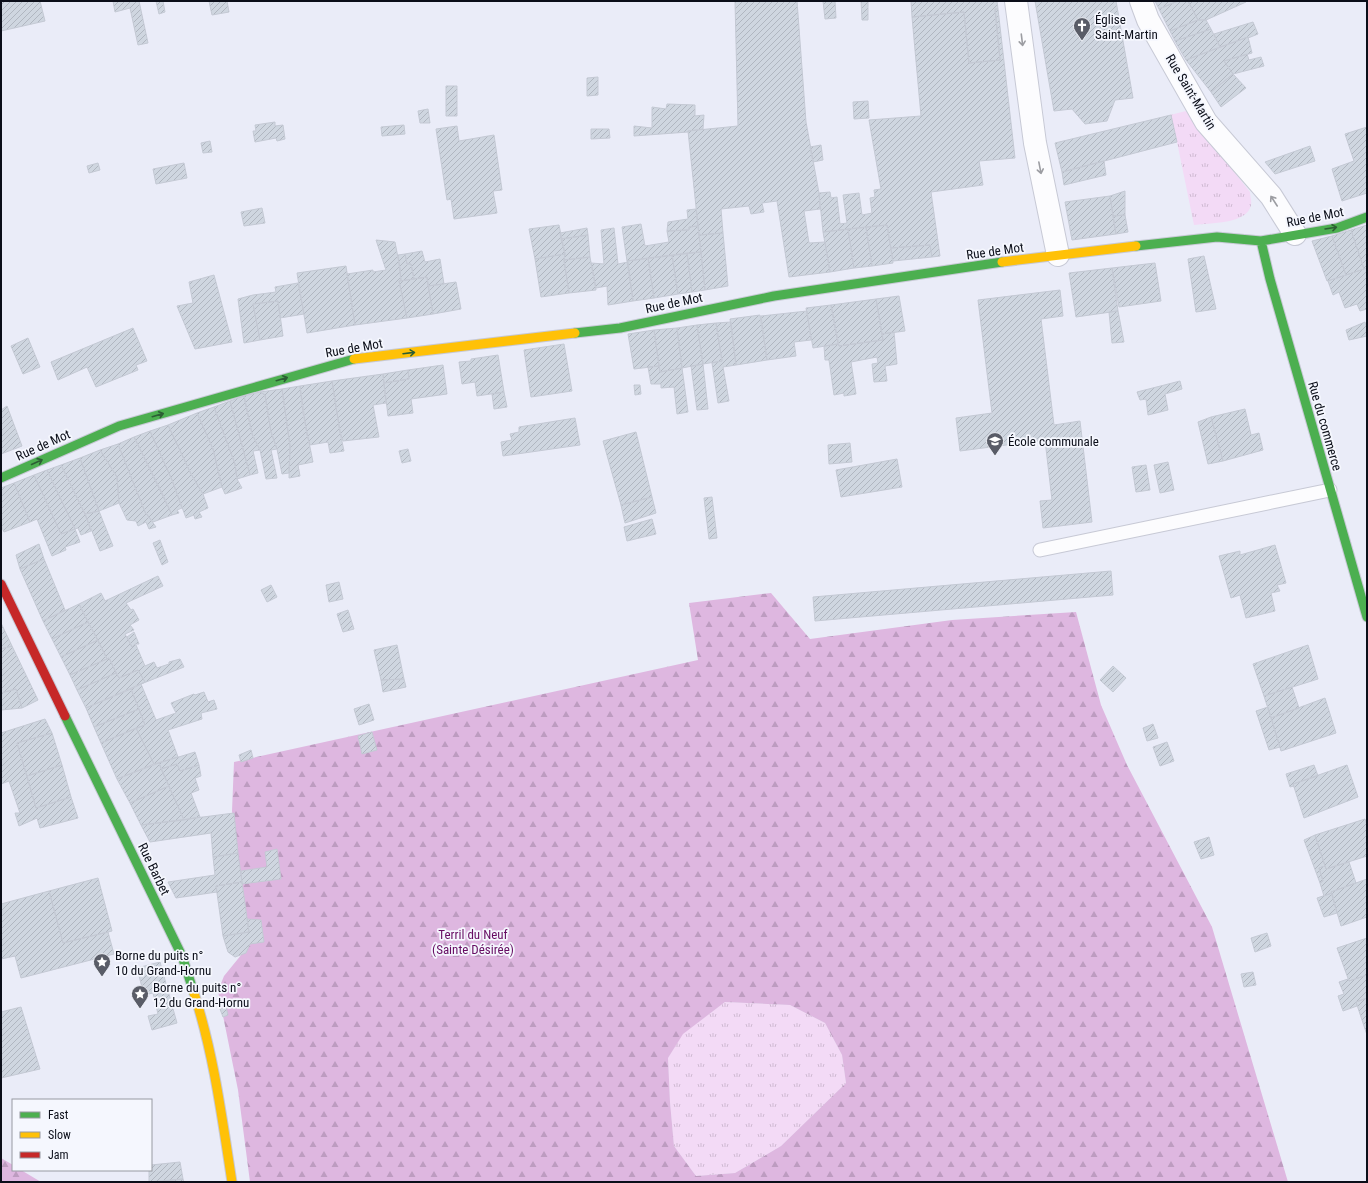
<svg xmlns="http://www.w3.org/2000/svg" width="1368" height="1183" font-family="'Roboto Condensed',sans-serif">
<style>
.grass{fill:url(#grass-tufts)}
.forest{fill:url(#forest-firs);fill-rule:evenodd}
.building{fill:url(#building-hatch);stroke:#c4c9d4}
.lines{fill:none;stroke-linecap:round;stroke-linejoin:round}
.lane-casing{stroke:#c7c9d5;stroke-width:15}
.street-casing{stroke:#c7c9d5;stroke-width:24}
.fast-casing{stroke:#c7c9d5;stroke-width:11}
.slow-casing{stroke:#c7c9d5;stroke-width:11}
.jam-casing{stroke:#c7c9d5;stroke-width:11}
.lane{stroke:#fcfcfe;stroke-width:13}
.street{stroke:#fcfcfe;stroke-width:22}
.fast{stroke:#4caf50;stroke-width:9}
.slow{stroke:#ffc107;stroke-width:9}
.jam{stroke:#c62828;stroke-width:9}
.oneway{stroke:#9c9da2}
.oneway2{stroke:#2c5e34}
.labels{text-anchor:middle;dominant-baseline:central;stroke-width:3.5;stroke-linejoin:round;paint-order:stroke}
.poi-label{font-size:13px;fill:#0b0e19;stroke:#f5f7fe;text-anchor:start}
.street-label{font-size:13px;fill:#0b0e19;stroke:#f5f7fe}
.park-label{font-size:13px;fill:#660c62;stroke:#f5f7fe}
</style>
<defs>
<pattern id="grass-tufts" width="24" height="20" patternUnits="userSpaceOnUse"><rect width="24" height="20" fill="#f3daf6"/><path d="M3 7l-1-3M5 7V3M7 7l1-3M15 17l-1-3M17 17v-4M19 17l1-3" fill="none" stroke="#cfbad2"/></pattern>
<pattern id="forest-firs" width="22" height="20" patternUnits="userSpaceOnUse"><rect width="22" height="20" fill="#deb7e0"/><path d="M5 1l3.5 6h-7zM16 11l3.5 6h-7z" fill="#bd9cc0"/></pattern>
<pattern id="building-hatch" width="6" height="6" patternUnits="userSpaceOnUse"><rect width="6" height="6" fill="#cfd6e0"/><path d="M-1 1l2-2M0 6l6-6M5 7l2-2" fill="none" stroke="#b0b6c0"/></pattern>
</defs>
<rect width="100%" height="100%" fill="#eaecf8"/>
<path class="grass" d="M1186,111L1250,192C1250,196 1252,201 1251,205C1248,224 1209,223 1194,225L1177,142L1170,115Z
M725,1002L790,1005L825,1023L842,1055L846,1083L781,1146L735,1173L696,1176L674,1146L670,1102L668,1058L682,1034Z"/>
<path class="forest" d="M771,593L810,639L952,620L1076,612L1101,705L1127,765L1212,927L1288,1182H250L238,1090L218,991L224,976L246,949V932L232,811L234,762L698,660L689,603ZM725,1002L790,1005L825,1023L842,1055L846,1083L781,1146L735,1173L696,1176L674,1146L670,1102L668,1058L683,1034Z
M1,1158L13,1165V1170H21L41,1182H1Z"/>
<path class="building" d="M1,1H40L45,21L1,31Z
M113,1H139L148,43L138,45L130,8L115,12Z
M156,1H163L165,12L159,14Z
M209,1H227L229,12L212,15Z
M735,1H797L806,122L819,193L820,209L804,211L809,243L825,242L830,272L789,277L777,201L762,203L764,212L751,214L749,206L721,209L723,233L699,235L688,131L738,126Z
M823,1H835L836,18L825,19Z
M861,1H868V20H862Z
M911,1H997L998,9H995L1000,60L969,63L964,12L912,17Z
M1035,1H1116L1133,98L1115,100L1107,121L1085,124L1072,109L1054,111Z
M1155,1H1178L1159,9Z
M1178,1H1188L1198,20L1170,31L1159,9Z
M1188,1H1245L1246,2L1206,20H1198Z
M995,9H998L1015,158L979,161L983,185L931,192L940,256L932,257L930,245L891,248L887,225L823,232L819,193L830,192L831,198L837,197L840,224L847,223L843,195L859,193L862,215L872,213L870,198L875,197L874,190L881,189L869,120L921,116L912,17L964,12L969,63L1000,60Z
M1198,20H1206L1211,29L1175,41L1170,31Z
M1253,22L1258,34L1248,38V37L1220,47L1214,34Z
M1211,29L1220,47L1186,60L1175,41Z
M1248,37L1252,53L1224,61L1233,74L1211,92L1186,60Z
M1247,54L1249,60L1261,57L1264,66L1233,74L1224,61Z
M1233,74L1246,88L1221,107L1211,92Z
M598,77V95L587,96V78Z
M446,86H457V116H446Z
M868,101L869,118L854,119L853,102Z
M667,104L695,105V116L704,115L703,129L688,131V132L634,136V126L652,128V107L666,109Z
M428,109L430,123H420L418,111Z
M1171,115L1177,142L1062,172L1055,143Z
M275,122V126L283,125L285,139L277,141L276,138L255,142L253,131H256L255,125Z
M404,125L405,134L382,136L381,127Z
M457,126L459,141L494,135L502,190L493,191L497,213L454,219L451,199L447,200L436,129Z
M1367,127V193L1342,201L1332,169L1354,161L1345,134Z
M591,129H609L610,138L591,139Z
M210,141L212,152L203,153L201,143Z
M821,145L823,160L813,162L810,147Z
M1310,146L1315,161L1275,174L1265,162Z
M1104,161L1106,175L1064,185L1062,172Z
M98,163L100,170L89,173L87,166Z
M184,163L187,178L156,184L153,169Z
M1125,191V215L1113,216L1110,196Z
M1110,196L1116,234L1072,240L1065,202Z
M262,208L265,223L244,226L241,212Z
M696,209L698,226L689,227V230L667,231L668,222L688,219L687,210Z
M1125,215L1128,232L1116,234L1113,216Z
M641,224L645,246L669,242L667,231L689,230V227L698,226L701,252L627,261L622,227Z
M559,225L565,254L535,259L529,229Z
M887,225L893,263L872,266L866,227Z
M1367,225V268L1364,269L1351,230Z
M866,227L872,266L854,268L848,229Z
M587,228L588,235L561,239L560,233Z
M614,228L618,264L628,262L633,301L608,305L607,286L596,288L591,263L604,264L601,230Z
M848,229L854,268L830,272L823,232Z
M1351,230L1364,269L1346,275L1332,236Z
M723,233L728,286L705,290L699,235Z
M588,235L590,257L564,260L565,254L561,239Z
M1332,236L1346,275L1327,281L1312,241Z
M376,240L395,242L400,268L401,281H399L407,318L355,325L347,274L373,270V272L386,270Z
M930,245L932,257L893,261L891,248Z
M422,251L425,262L440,259L444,284L428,286L427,277L414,279L411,264H407L405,254Z
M701,252L705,290L692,292L687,253Z
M687,253L692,292L678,294L672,255Z
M405,254L407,264H411L414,279L401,281L398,255Z
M565,254L564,260L569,293L541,297L535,259Z
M672,255L678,294L654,298L648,258Z
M1204,256L1216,309L1196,312L1188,259Z
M590,257L596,290L569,293L564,260Z
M648,258L654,298L633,301L627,261Z
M1155,263L1161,301L1119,307L1112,268Z
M346,266L355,325L307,333L297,273Z
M1112,268L1118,311L1076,317L1069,273Z
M1367,268V309L1360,311L1357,304L1345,308L1339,292L1333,295L1328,281Z
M214,275L232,342L195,349L177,306L193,303L189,282Z
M427,277L433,314L407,318L399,281Z
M456,282L461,309L433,314L428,286Z
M298,283L304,314L280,318L278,301L253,304L260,340L244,343L238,299L253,295L276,292L275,287Z
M1060,290L1063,316L1041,319L1054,425L1080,421L1092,522L1043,528L1040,501L1052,500L1045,440L960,451L956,418L992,413L978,300Z
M899,296L905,331L882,334L876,299Z
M876,299L883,340L839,346L831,305Z
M278,301L283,336L260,340L253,304Z
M831,305L838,344L813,348L806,308Z
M807,311L811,340L794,342L796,356L767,360L761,316Z
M1118,311L1124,342L1112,343L1109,312Z
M760,315L767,360L736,365L730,319Z
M731,322L736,365L723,367L729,401L718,403L712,363L722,361L716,323Z
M1365,322L1367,329V336L1349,340L1346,330Z
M716,323L722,361L703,364L697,325Z
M697,325L703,364L682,368L677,328Z
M133,328L147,361L136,365L138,370L96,387L87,367L58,380L51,362Z
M677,328L682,368L660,372L654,330Z
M654,330L659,366L634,369L628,334Z
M894,332L897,364L885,366L887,381L874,382L872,364L878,363L877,357L851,362L856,394L844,396V393L834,395L829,360H825L824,346L838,344L839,346L883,340L882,334Z
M28,338L40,367L23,374L11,346Z
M564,344L572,391L531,397L524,350Z
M498,355L504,392L477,396L475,382L462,384L459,362L471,361V359Z
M703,364L708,409L697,410L691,366Z
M443,365L447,394L411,399L413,413L388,416L384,383L409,379L408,370Z
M659,366L660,372L682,368L688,412L677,414L674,387L661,388V384H651L648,367Z
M408,370L409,379L384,383L383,374Z
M383,374L386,403L373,405L379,437L343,441L340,432L332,381Z
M332,381L340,432L344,451L330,453L328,442L310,445L307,435L300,386Z
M1180,381L1182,389L1165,394L1168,410L1148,415L1146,399L1140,400L1137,392Z
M634,385H640L641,394L635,395Z
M300,386L303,413L313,462L298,465L300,476L289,478L290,446L282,389Z
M282,389L290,446L289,473L282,474L277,449L271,432L265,395L260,392Z
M260,392L265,395L271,432L277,449L271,450L277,478L266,479L260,450L252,434L244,396Z
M504,392L507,407L494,409L492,394Z
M244,396L252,434L260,450L253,451L258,473L250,475L230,401Z
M230,401L250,475L237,479L235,464L214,407Z
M7,406L22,446L1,454V410Z
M214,407L235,464L237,479L242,488L225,494L222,487L213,449L197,413Z
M1245,409L1251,435L1259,433L1263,450L1223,461L1211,417Z
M197,413L213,449L222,487L203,494L191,474L168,425Z
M1211,417L1223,461L1208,464L1198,422Z
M575,418L580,445L503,456L501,442L512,440L510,434L519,432V427Z
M168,425L191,474L203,494L208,508L199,512L202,517L195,519L194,515L186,518L172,480L150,431Z
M150,431L172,480L182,508L177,510L179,513L172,515L134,437Z
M636,432L652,497L621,505L603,441Z
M134,437L164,497L172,515L153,522L145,512L118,444Z
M850,443L852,462L829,464L828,445Z
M118,444L145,512L156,527L149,529L146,522L138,526L136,521L127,520L119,503L117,477L100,450Z
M408,449L411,461L402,463L399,451Z
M100,450L117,477L119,503L99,511L80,458Z
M80,458L99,511L85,514L61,465Z
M897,459L902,487L841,497L836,470Z
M1168,462L1174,490L1160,493L1154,465Z
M61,465L85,514L91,531L81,535L78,528L75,529L47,470Z
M1146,465L1150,490L1136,492L1132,467Z
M47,470L75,529L61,534L34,475Z
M34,475L61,534L75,529L80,542L65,547L66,550L52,556L37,519L30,522L14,483Z
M14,483L30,522L4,532L1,526V488Z
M652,497L656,513L625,523L621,505Z
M712,497L717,538L709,539L704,498Z
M99,511L113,546L100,551L85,514Z
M652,519L656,534L627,541L624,527Z
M160,540L168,562L162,565L153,543Z
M39,544L44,559L20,569L16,555Z
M1275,545L1286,583L1277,585L1280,591L1271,593L1275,611L1246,618L1240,595L1231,598L1219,556L1240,551V555Z
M44,559L65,610L43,621L20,569Z
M1111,571L1113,595L815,621L813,597Z
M158,576L163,586L126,603L131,610L133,609L139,620L130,625L134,630L125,634L132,647L135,644L136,645L145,666L154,662L157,668L169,664V662L180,659L184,667L141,684L145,682L138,670L119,678L109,658L107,659L79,604L101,593L105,601Z
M339,582L343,599L329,602L326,585Z
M271,585L277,597L267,602L261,590Z
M79,604L88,622L52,639L43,621Z
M348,610L354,629L343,632L337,614Z
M88,622L98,640L61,657L52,639Z
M1,623L12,646L1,649Z
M134,632L139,644H135L132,647L127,637Z
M98,640L107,659L70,675L61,657Z
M397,645L404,679L381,680L374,650Z
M1308,645L1318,679L1264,696L1253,664Z
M12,646L38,700L22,708L16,689L1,693V649Z
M109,658L116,673L77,690L70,675Z
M1113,666L1126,678L1113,692L1100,680Z
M138,670L145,682L86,708L77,690L116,673L119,678Z
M404,679L406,687L383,692L381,680Z
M141,684L156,720L176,713L171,703L194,694L195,695L204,692L208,702L214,700L217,709L201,713L202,719L168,730L178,757L154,764L136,728L145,725L131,689Z
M1292,687L1299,708L1271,718L1264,696Z
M16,689L22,708L1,710V693Z
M131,689L139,709L94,727L86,708Z
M1325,698L1336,733L1281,751L1271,718Z
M369,704L374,720L359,725L354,709Z
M1268,707L1280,747L1269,750L1256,711Z
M139,709L145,725L101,743L94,727Z
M45,719L52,733L17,743L36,808L71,797L78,818L40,828L37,818L19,826L15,813H20L9,781L1,784V733Z
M1153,724L1158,738L1147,741L1143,728Z
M136,728L154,764L117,779L101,743Z
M372,732L377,750L362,754L358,736Z
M52,733L62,765L27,776L17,743Z
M1167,742L1174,761L1160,766L1153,747Z
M251,750L253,758L241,762L239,755Z
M195,752L199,765L180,771L177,764L161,769L159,763Z
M159,763L169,786L130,803L117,779Z
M177,764L180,771L199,765L201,776L195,778L199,790L191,793L200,817L184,820L161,769Z
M62,765L71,797L36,808L27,776Z
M1314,765L1318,776L1293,784L1294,786L1290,787L1286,774Z
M1347,765L1358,797L1304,818L1293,784Z
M169,786L184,820L141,825L130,803Z
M234,813L238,853L213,857L211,833L150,842L141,825Z
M1365,819L1367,825V856L1326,869L1315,835Z
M1315,835L1325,866L1319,868L1323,881L1320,883L1304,840Z
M1209,837L1214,855L1201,859L1194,842Z
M277,849L281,879L242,884L241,871L267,867L265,852Z
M238,853L242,882L216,886L217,892L176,898L168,882L215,875L213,857Z
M1349,862L1356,883L1331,892L1332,893L1324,896L1320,883L1323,881L1319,868L1325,866L1326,869Z
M98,878L112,931L63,943L49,891Z
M1367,879V917L1341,926L1331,892Z
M242,882L249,932L223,936L216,886Z
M49,891L63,943L108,932L114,954L21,978L15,956L1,959V904Z
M1332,893L1337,913L1324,917L1317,898Z
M247,919L261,920L264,942L250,944L246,953L235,957L228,952L223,936L249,932Z
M1267,933L1271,946L1255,952L1251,938Z
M1367,938V975L1349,981L1337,948Z
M160,962L177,1023L152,1030L148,1016L158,1014L153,993L144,995L137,968Z
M1253,972L1256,985L1244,987L1241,974Z
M1367,975V998L1356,1002L1357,1006L1343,1011L1338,996L1344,994L1339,982L1348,979L1349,981Z
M1367,998V1035L1356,1002Z
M21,1007L40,1069L1,1078V1012Z
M226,1007L228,1015L223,1017L220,1009Z
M180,1162L183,1179L149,1182V1170H151V1165Z
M183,1179L184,1182H155Z"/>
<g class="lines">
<g class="lane-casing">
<path id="lane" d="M1040,550L1330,490"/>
</g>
<g class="street-casing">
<path id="street" d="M1016,1L1035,143L1058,255
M1141,1L1148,20L1206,122L1271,196L1295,234"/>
</g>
<g class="fast-casing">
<path id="fast" d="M1261,241L1270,279L1367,617
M1136,246L1217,237L1261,241L1337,228L1367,217
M575,333L620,328L774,296L1002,262
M1,478L119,426L354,359
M65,716L182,956L194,993"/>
</g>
<g class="slow-casing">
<path id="slow" d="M1002,262L1136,246
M354,359L575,333
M194,993C214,1055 222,1118 232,1182"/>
</g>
<g class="jam-casing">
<path id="jam" d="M1,584L65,716"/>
</g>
<use href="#lane" class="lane"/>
<use href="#street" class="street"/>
<use href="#fast" class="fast"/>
<use href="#slow" class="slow"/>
<use href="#jam" class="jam"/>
</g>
<defs><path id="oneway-shaft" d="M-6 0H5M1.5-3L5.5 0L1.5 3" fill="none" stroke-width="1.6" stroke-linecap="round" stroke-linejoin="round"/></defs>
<g class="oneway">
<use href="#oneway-shaft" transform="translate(1022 40) rotate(83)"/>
<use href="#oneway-shaft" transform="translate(1040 168) rotate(79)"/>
<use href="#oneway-shaft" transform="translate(1274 201) rotate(-123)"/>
</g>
<g class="oneway2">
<use href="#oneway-shaft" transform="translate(1331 228) rotate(-9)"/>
<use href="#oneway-shaft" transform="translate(409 353) rotate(-7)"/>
<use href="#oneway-shaft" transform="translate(282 379) rotate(-16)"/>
<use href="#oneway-shaft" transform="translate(158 415) rotate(-16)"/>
<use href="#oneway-shaft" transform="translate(37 462) rotate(-24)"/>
</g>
<defs>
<g id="church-pin" transform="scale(0.9)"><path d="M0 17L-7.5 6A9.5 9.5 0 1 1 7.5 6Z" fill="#595c67" stroke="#f5f7fe"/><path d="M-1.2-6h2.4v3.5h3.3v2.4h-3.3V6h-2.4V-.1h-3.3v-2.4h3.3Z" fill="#fff"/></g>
<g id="school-pin" transform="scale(0.9)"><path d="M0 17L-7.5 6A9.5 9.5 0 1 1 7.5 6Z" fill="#595c67" stroke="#f5f7fe"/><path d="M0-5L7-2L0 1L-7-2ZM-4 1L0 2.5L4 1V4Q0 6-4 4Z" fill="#fff"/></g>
<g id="sight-pin" transform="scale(0.9)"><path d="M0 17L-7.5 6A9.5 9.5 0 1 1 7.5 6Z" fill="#595c67" stroke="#f5f7fe"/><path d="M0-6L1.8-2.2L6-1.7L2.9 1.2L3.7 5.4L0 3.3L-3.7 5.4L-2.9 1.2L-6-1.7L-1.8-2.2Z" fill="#fff"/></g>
</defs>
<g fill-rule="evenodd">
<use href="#church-pin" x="1082" y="26"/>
<use href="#school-pin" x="995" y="441"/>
<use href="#sight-pin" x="102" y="962"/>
<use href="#sight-pin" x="140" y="994"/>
</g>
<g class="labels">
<g class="poi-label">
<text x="1095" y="19">Église<tspan x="1095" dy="15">Saint-Martin</tspan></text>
<text x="1008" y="441">École communale</text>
<text x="115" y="955">Borne du puits n°<tspan x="115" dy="15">10 du Grand-Hornu</tspan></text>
<text x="153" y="987">Borne du puits n°<tspan x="153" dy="15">12 du Grand-Hornu</tspan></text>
</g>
<g class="street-label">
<text transform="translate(1191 92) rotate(59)">Rue Saint-Martin</text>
<text transform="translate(1315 217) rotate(-11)">Rue de Mot</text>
<text transform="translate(995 251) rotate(-8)">Rue de Mot</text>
<text transform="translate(674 303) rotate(-12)">Rue de Mot</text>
<text transform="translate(354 348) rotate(-10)">Rue de Mot</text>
<text transform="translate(1325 426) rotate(74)">Rue du commerce</text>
<text transform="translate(43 445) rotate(-24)">Rue de Mot</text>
<text transform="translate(154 869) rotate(64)">Rue Barbet</text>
</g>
<g class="park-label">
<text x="473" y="934">Terril du Neuf<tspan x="473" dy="15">(Sainte Désirée)</tspan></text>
</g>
</g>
<rect width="1368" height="1183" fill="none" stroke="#0b0e19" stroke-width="4"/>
<rect x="12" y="1099" width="140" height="72" fill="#f5f7fe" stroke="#979aa2"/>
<rect x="20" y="1112" width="20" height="6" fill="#4caf50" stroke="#979aa2"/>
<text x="48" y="1119" font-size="12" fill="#0b0e19">Fast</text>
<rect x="20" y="1132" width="20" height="6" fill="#ffc107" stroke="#979aa2"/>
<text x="48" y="1139" font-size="12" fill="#0b0e19">Slow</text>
<rect x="20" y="1152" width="20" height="6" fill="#c62828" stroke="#979aa2"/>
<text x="48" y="1159" font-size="12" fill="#0b0e19">Jam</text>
</svg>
